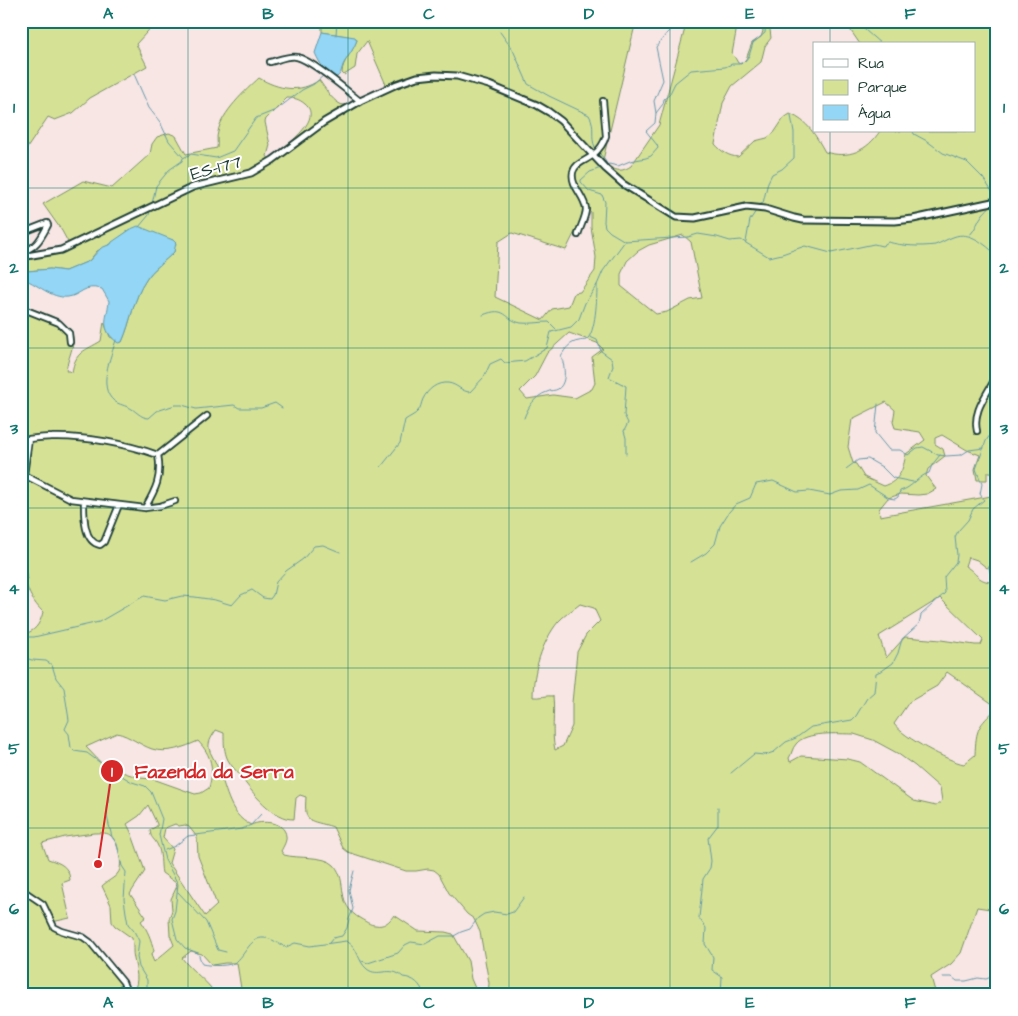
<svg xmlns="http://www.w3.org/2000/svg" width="1018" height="1016" font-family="'Architects Daughter',sans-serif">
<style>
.green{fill:#d5e295;stroke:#7a9064;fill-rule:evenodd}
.water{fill:#93d6f5;stroke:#6599a8}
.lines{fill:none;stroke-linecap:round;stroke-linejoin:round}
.stream{stroke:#6599a8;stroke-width:1}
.minor-casing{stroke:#1f3d34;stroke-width:8}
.major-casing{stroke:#1f3d34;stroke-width:9}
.minor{stroke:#fff;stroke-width:4.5}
.major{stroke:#fff;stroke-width:5}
.grid{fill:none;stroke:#0f766e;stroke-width:1;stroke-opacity:0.55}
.labels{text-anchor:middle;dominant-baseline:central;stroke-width:4;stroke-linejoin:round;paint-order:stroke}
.street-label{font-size:18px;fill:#1f3d34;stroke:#fff}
.leader{fill:none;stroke:#d62828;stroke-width:2}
.callout-dot{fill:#d62828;stroke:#fff;stroke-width:2}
.mark-label{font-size:15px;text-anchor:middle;font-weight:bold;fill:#fff}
.callout-label{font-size:19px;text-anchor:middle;font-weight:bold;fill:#d62828;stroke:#fff;stroke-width:4;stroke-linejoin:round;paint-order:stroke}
.neatline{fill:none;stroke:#0f766e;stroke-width:2}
.grid-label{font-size:16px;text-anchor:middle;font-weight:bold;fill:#0f766e}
</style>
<rect width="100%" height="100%" fill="#f8e6e5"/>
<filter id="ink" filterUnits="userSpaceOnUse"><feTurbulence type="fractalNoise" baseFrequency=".02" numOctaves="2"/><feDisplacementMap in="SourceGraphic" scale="10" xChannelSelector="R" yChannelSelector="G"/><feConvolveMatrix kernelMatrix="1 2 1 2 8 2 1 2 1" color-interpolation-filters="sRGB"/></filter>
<g filter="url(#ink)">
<path class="green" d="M21,21H157L136,44L147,66L90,98L73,113L55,120L48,117L21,157Z
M322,21H636L603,160C612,170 619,174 631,166L659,125L687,21H738L732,54L734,56L738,63L741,64L746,59L752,43L761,37L763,31L760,21H769L771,38L765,46L761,62L732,86L723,103L715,144C722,152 728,156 738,157L755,141L767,138L774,133L784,118L790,114C808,121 816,136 825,152C849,159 867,151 880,131H974V44H860L851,31V22L997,21V436L995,440L997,441V485L991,473H987V480H977L975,469L980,455L967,450L942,435L935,438V444L943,449L945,456L928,469L926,476L936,489L927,494L918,495L901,494L888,498L879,509L880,516L997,495V562L987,568L977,560L968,557L965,566C980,575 975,581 997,583V707L947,672L937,686L909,702L894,724C904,738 948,761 964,764L975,755C976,728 978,726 997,708V910L977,907L961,953L951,964L931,977L936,995H488L489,983L480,932L474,919L467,914L449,893L439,874L434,870L428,869L416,871H406L348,852L343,848L333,827C309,819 304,825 306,797L300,795L296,798L294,819C273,820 252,792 240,776C237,771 231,766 228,760C224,752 224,743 224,733L216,730C213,735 208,741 209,748C210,754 215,760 217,766C226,785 228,815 251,825C261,820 285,821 286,836C287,841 283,847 281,851L284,855C298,859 324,855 334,865C349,882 334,904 361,919C365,921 370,925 375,925C384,927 389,922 394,915L418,931L445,932L453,934L468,961L471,979L478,995H242L237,963H225L212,965L202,954L191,951L182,958C192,972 207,980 216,995H21V634C35,633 40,624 43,612C33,602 29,594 25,581L27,579L21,547V304C39,313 77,319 73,344C71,354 67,362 66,371H70L72,373C75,351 85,351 101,341L104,322L110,337L122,342C131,322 133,299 146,280C152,270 165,261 174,252L173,240L131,229L111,244L97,251L89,261L65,271L50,269L27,271L21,277V255L59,248L69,244L62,231L43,204L83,181L112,188L150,154L152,144L157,137L169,133L176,136L186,154L217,148C218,143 216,137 218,132C221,113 246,90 259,78C278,89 300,94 319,80C325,88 331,99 340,104C349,109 377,91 387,87L367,41L357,54L355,68L344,75L342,73C342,61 353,52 357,40C345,34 336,35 322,32ZM287,98C295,98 299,99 305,104C325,120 282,149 269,159L267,156L270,145L265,122L266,119ZM586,209L591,212V227L596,257L595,271L580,292L574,293L569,306L552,309L543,320L495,297L498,242L512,233L566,250ZM683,235L691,242L702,298L690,300L667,312L656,314L621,286V274L627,261L638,251L649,245ZM569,333L597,343L603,349L592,357L595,383L592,389L575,398L553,395L527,399L520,391L535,376L547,353ZM886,402L895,410L893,422L895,428L920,432L925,440L906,454C903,469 900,481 884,486L864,477L856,464L853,463L848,447L852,419ZM940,598L983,640L981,645H975L941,640L905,637L886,658L879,636ZM580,604L594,608L600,621L586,635L577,652L572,703V726L563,746L555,750C551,733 555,714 553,696C546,695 541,698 533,697C533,671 542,642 558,622C564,615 573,610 580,604ZM117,733C130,736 140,745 152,749C167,754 185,747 198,741C212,756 214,768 209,788L201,793L195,794L153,779L140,778L104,766L86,747ZM854,734L873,740L897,753L915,766L940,788L942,801L936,806L914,801L907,796L860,762L848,759L801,756L790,762L789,758C792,754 792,748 796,744C806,731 838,734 854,734ZM148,805L157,824V826L150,830C151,839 153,837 157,844C162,853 160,864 162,873L176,883L177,886L171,899L172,910L169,919L170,935L174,945L154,962L151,955L154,951C151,939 148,931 141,921L146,917L130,894L145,871L131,832L127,824L139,816ZM175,824L179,826L185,825L189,827L197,837L198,856L217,905L205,916L169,863L173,849L163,838L165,828ZM94,833C99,833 106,832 110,835C118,840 124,866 118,873C115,878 107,881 102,886L111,905L112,922L115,926L132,938C134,945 132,952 134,959C136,970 140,981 133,992H127L111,968L86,941L55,929L52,922L70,918L62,883L70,880C69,866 60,863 48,859L42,843L65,837Z"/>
<path class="water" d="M322,32L355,37L357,40C354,49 349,55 344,63C341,69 342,73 337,77C326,75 320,64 315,53Z
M138,226L173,240L176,243L174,252C165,261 152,270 146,280C133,299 131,322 122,342L118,343C99,328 107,320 109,301L102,289C83,284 82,295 68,297C51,299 37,283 21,278L23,273L27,271L50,269L65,271L89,261L101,248L111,244L112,242L131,229Z"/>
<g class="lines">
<path class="stream" d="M865,21L864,27L865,30L881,44
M500,32L513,50L528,84L549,96L589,115C596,126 590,137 595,147C598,153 604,157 607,164
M336,35L337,21
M134,74L149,108L160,122L169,141L183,157
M656,113L663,104L664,99L669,95L675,83L691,70L725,67L732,64H739L745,61L749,56L753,43L765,33L766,21
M913,131L914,134L927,141L943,153L967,162L983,178L995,196L993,201
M605,166L609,164L618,166L630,161L646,158L651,156L658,148L657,145L646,131L655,123L656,113L654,101L663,80L656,47L667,33L680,21
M601,168L590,172L581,180V182L589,191L602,195L605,202L604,222L605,227L610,232L625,241L688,237L698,234L717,237L730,241L741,240L769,257L782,254L805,246L831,253L874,244L882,246L888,242C903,246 919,247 935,245C941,243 947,239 953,237C970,230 985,245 997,255
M152,204L156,186L169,170L182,161L183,158L191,154L216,158L233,151L256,118L276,110L302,90L314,84L324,75
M759,205L763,203L768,182L772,174L782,169L794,158V132L791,116
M139,227L149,215L150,210
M970,235C976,229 978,220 983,214C986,210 989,209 991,204
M746,242L750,220L756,211
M483,315C507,305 504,320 521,323C530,324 540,322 549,322L556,329
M590,337L597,340L601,351L612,359L613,366L609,377L626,386L624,415L628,423L624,431L626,438V454
M116,340C111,357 97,387 114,401C118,404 123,405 128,407C136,410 140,418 149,418L157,411L175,405H182L196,409L234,405L239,408H261L275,403L282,408
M878,404L875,433L889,450H900L908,455L917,448L923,447L938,455L946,456L961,455L969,450L984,448
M524,418C528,407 535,396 547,392C550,390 555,391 558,389C568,382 564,364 561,356C565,349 570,342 579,341C580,340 585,341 586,340C596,334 597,296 597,285
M381,467L400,443L405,420C409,417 415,415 418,411C421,408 421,403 423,399C428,389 437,382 448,383C457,384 462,392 470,392L484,377L490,364L501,359L505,363L525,361L547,348L551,332L571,327L579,319L585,303L597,285L603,271L625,241
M846,469L858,460L868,459L882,467L893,478L913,482
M997,500C990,511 991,528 997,540
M997,543L994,559L989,568L997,595
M691,562L706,553L715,544L720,526L729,512L736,504L750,498L756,484L773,481L797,492L809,491L830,495L841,491L858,490L869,485L889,498L895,499L898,497L900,491C912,488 918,476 929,473L932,465L940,455
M21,637H34L99,622L144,596L165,600L182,596L195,597L215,600L232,605L241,595L252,590L263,598L270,599L273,595L276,582L286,571L303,559L314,546L323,545L340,552
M21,657L32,660L46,661L52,665L56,678L64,688L69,720L65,729L69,734L71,748L74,751L87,753L106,767L110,775L107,817L112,837L117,844L122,866L126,872L124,899L126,913L128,924L134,931L139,941L137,957L139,967L147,980V995
M106,770L117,773L132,782L145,786L151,792L162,819L159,835L165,860L178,884L175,911L172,919L177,939L185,948L198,953L202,964C211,966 230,967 237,961C246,953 251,937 264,938C272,938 278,944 286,947L295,943L310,946L346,941C359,947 357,961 367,969C378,978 390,965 403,977C414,978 421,984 424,995
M731,773L754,754L765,755L774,752L786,742L796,738L811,727L852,720L856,716L867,698L874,692L876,673L883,670L893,663L898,653L902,639L919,624L921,615L945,593L944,577L956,562L957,555L955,537L958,531L968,520L973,509L984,500L980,494L982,484L976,469L986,441L997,425
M718,807V825L708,838L711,861L710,868L703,879L699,918L706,928L705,944L713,957L712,970L722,977L721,995
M165,850L175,846L188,836L242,829L251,825L261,814
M178,892L206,922L218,950L226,952
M329,943L333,938L342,936L347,928L349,919L353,909L349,890L354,871
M362,961L368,963L398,953L405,945L411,942L425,944L440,936H454L461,932L470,929L478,918L484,914L494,912L507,914L513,912L524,897
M943,977H952L957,981H966L978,978L986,979L997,975"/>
<g class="minor-casing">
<path id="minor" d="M270,62C278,60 289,55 297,57C313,61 346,90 360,101
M21,227L29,230L47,223L48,225C42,236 36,250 21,251
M578,235C580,227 586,217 586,209C585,196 570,186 573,172C575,163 586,161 593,155C599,150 604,143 606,136L603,101
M21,308L59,323L69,333L70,342
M977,431C972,409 989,393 997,374
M21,440C31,439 42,437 52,437C85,436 127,444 158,455
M24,475L71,499L145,508L160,506L175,501
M21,482L24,475L29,439
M84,501C84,514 83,542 100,545L104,542L119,505
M145,508C156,489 162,477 158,455L207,416
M21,889L43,904L54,927L62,931L83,937L90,942L123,982L128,995"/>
</g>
<g class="major-casing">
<path id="major" d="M21,257L61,250L193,187L251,173L273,160L324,122L360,101L397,84L417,77L436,75L457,76L489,85L537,105L549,112L561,121L606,169L623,184L676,217L695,218L746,207L765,209L794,218L803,220L895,221L913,219L997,201"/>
</g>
<use href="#minor" class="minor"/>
<use href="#major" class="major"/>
</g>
</g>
<path class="grid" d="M188,21V995M348,21V995M509,21V995M670,21V995M830,21V44M830,131V995M21,188H997M21,348H997M21,508H997M21,668H997M21,828H997"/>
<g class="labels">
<g class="street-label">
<text transform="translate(216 168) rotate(-15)">ES-177</text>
</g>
</g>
<path class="leader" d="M98 864L112 771"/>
<g class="callout-dot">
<circle cx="98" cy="864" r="5"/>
<circle cx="112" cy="771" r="12"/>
</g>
<g class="mark-label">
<text x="112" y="777">1</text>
</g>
<g class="callout-label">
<text x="214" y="778">Fazenda da Serra</text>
</g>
<rect width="1018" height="1016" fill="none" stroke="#fff" stroke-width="55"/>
<rect x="813" y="42" width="162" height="90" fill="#ffffff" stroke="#a5b1ae"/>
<rect x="823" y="59" width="25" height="8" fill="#ffffff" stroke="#a5b1ae"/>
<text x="858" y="68" font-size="15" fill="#1f3d34">Rua</text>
<rect x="823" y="80" width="25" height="15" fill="#d5e295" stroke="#a5b1ae"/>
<text x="858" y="92" font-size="15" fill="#1f3d34">Parque</text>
<rect x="823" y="105" width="25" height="15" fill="#93d6f5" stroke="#a5b1ae"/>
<text x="858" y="118" font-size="15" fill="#1f3d34">Água</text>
<rect x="28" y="28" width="962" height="960" class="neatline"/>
<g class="grid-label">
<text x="108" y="19">A</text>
<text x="268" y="19">B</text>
<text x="429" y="19">C</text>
<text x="589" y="19">D</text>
<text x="750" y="19">E</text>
<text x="910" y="19">F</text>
<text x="14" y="113">1</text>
<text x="1004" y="113">1</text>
<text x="14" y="273">2</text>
<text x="1004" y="273">2</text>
<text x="14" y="434">3</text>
<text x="1004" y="434">3</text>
<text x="14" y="594">4</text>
<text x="1004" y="594">4</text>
<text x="14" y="754">5</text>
<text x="1004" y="754">5</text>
<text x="14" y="914">6</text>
<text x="1004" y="914">6</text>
<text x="108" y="1008">A</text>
<text x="268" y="1008">B</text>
<text x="429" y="1008">C</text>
<text x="589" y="1008">D</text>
<text x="750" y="1008">E</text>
<text x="910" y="1008">F</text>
</g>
</svg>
